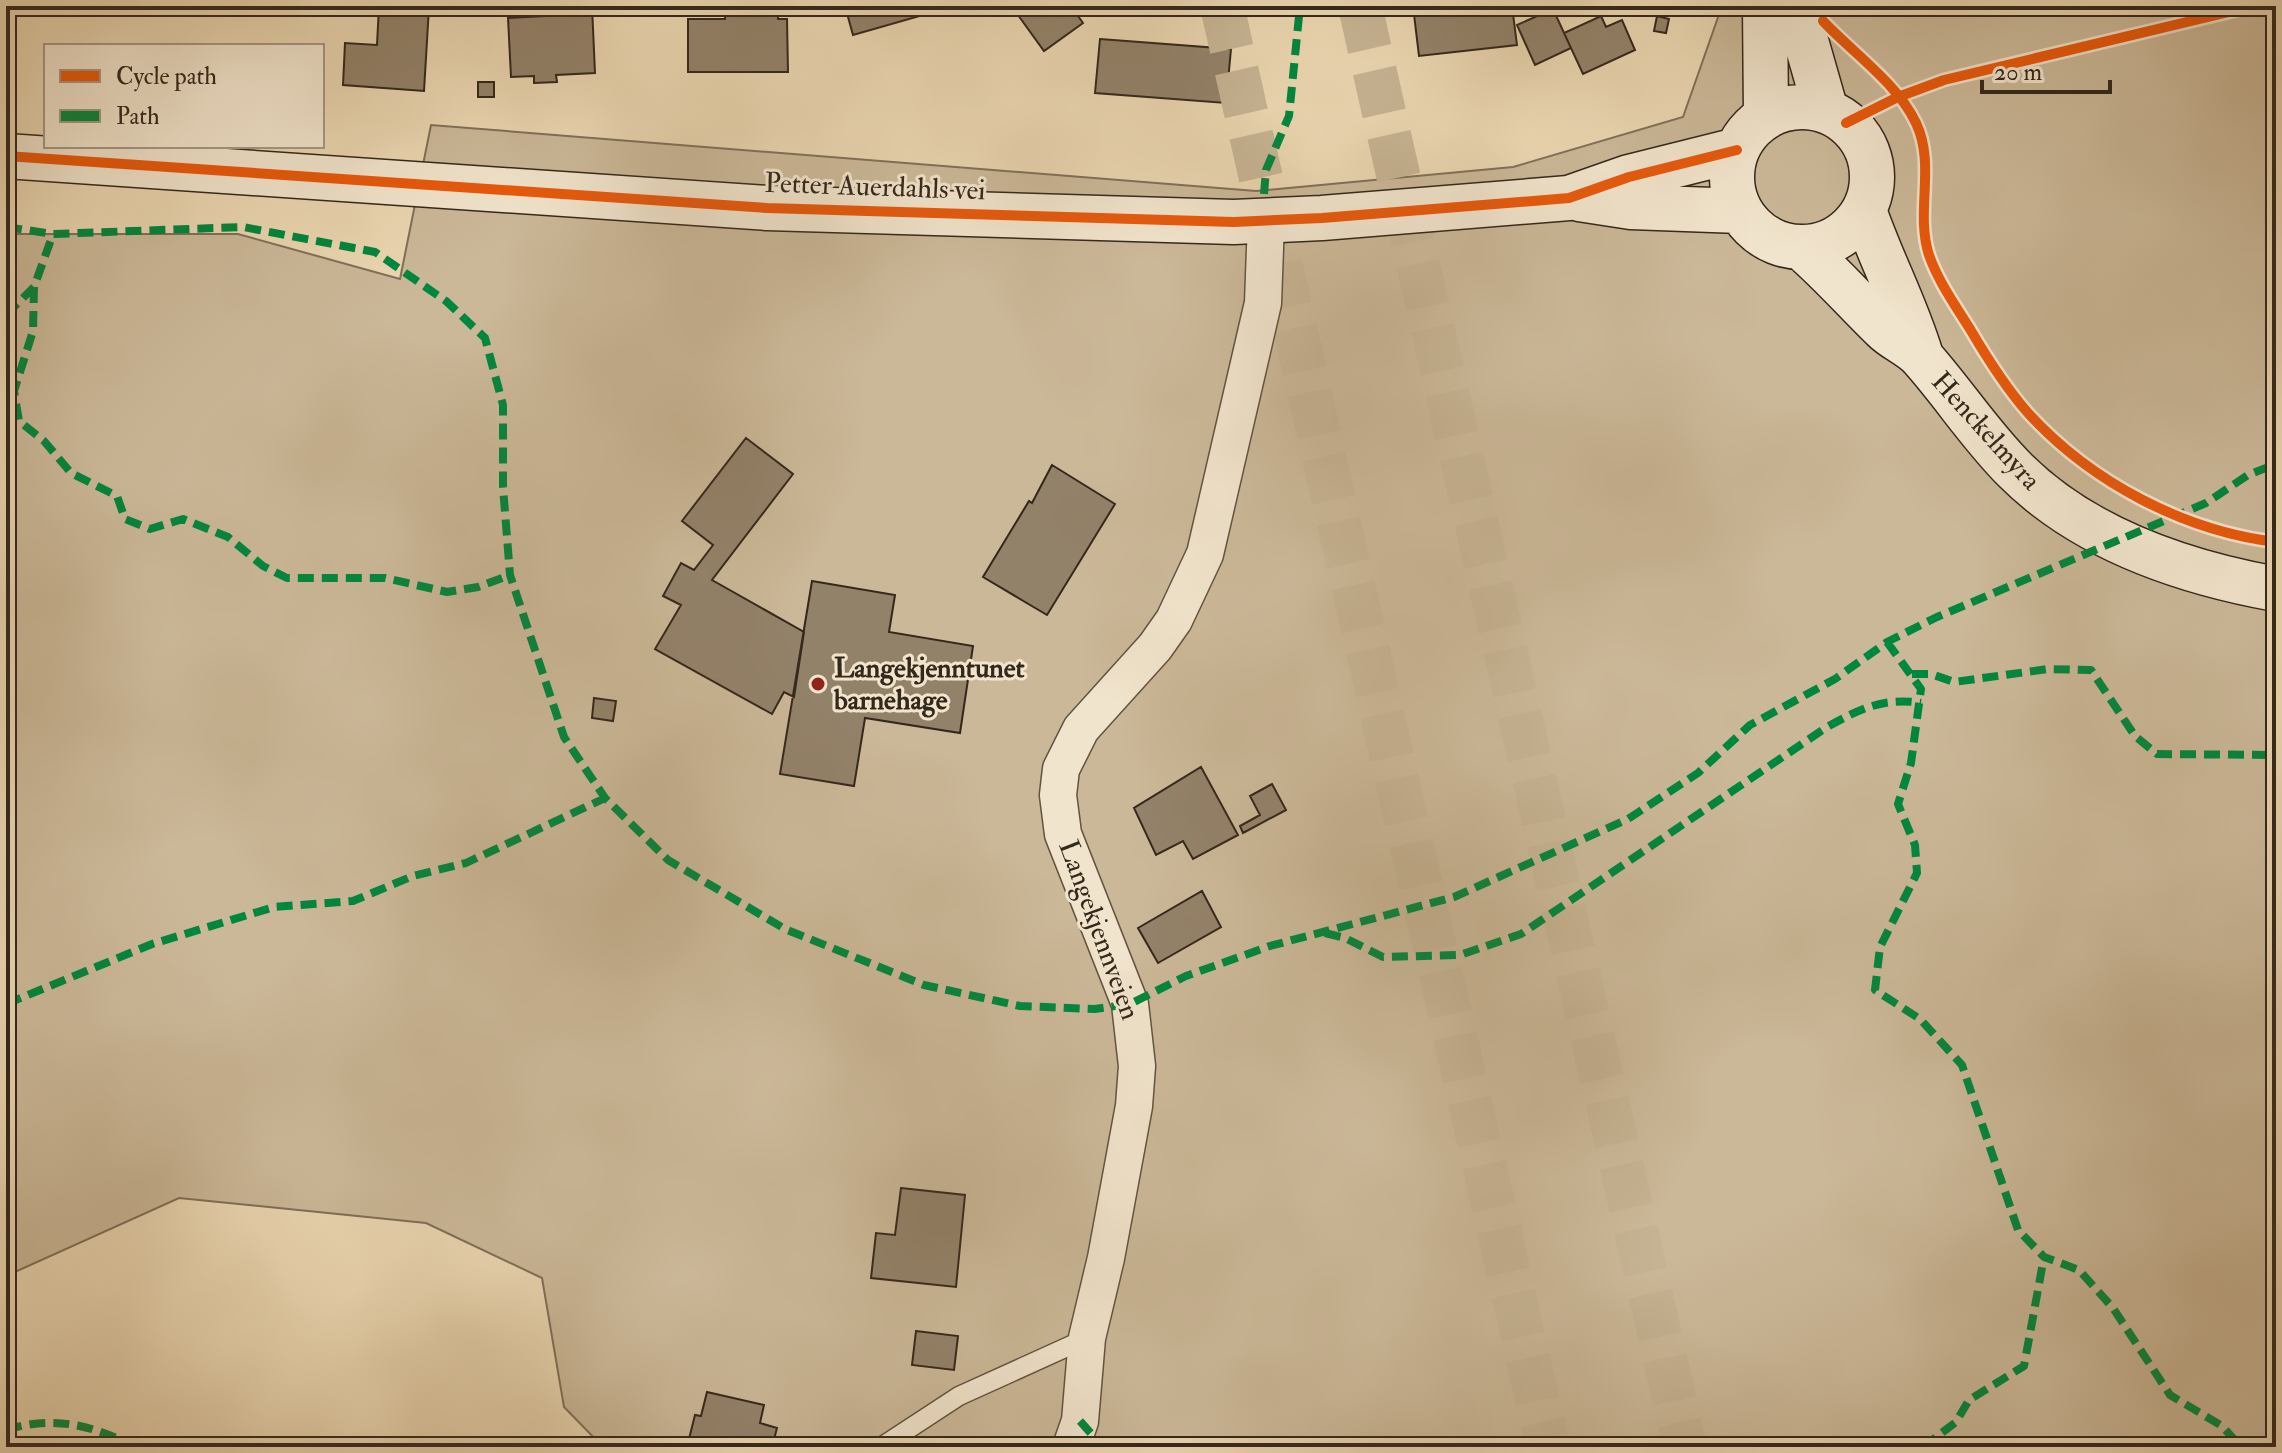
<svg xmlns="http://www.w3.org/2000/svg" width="2282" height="1453" font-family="'IM FELL Double Pica',serif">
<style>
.green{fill:#cbb898;stroke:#80705a;stroke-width:2}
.building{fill:#93826a;stroke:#34281d;stroke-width:2}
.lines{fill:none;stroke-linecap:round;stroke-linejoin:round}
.highway-tunnel{stroke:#c6b393;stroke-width:44;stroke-dasharray:44 22;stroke-linecap:butt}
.lane-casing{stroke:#625442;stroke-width:21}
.street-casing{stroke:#625442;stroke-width:39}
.secondary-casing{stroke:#34281d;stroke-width:47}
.lane{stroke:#f1e4cc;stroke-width:18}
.street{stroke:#f1e4cc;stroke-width:36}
.secondary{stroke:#f1e4cc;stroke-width:44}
.quiet{stroke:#00873e;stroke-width:8;stroke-dasharray:16 8;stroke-linecap:butt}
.cycleway-casing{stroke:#f1e4cc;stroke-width:15}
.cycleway{stroke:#e8590c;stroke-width:10}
.poi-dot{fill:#8f2418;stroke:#f1e4cc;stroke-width:3}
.labels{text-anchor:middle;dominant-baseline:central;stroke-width:6;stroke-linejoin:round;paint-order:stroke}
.street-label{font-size:28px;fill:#34281d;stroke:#f1e4cc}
.poi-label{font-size:28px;font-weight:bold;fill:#34281d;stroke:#f1e4cc;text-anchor:start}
</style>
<rect width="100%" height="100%" fill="#ead6b1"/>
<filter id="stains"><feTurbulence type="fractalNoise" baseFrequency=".0025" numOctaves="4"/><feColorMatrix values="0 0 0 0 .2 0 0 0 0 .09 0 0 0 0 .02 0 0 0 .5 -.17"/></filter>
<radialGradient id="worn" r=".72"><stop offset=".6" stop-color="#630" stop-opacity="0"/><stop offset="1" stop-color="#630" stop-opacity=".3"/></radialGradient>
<path class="green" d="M1722,6H2276V1447H603L564,1407L542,1278L426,1223L179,1198L6,1276V234H238L400,279L431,125L1256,191L1513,167L1683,117Z"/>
<path class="building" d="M379,6L429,7L424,91L343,85L345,43L377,45Z
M544,6H592L595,73L556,75L557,82L534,83V76L511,77L508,18L545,16Z
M725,6H778V19H787L788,72H688V19H725Z
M845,6H951V7L853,35Z
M1031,6H1071L1083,23L1044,51L1018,15Z
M1413,6H1512L1517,45L1419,56Z
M1553,9L1571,48L1535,65L1517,25Z
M1601,16L1606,27L1622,20L1635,50L1583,74L1564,33Z
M1657,16L1669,19L1666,33L1654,31Z
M1100,39L1231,49L1226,103L1095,93Z
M478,82H494V97H478Z
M746,438L793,474L712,580L804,632L794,697L784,692L772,714L655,649L681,605L663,596L681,563L694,570L713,545L682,521Z
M1052,465L1115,504L1047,615L983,577L1029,501L1032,503Z
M812,581L895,595L889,632L973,646L960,733L865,718L854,786L780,774Z
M594,698L616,701L613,721L592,718Z
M1201,767L1238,835L1193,859L1183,841L1156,855L1134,808Z
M1272,784L1286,810L1243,833L1240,826L1260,815L1250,796Z
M1202,891L1221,927L1158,963L1138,928Z
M901,1188L965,1195L956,1287L871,1278L876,1233L895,1235Z
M916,1331L958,1336L954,1370L912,1365Z
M707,1392L764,1405L760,1423L777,1428L772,1447H694L695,1440L689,1439L695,1415L701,1416Z"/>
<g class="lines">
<path class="highway-tunnel" d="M1222,6L1548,1447
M1360,6L1685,1447"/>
<g class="lane-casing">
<path id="lane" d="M881,1447L959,1396L1087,1338"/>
</g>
<g class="street-casing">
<path id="street" d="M1071,1447L1080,1421L1087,1338L1106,1258L1134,1106L1137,1066L1130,1004L1063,834L1058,795L1061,769L1081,729L1155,647L1174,620L1205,554L1263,303L1266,221"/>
</g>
<g class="secondary-casing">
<path id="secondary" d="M1765,6L1766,117
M1796,6L1826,111
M1732 177a70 70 0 1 1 140 0a70 70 0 1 1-140 0Z
M6,156L767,208L1234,222L1322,218L1569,198L1629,177L1737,150
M1579,199L1631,207L1740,211
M1864,210C1881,260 1906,306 1921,356
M1802,248C1831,273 1856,302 1884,329C1895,340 1912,346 1922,358C1954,394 1980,435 2015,470C2084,539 2182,572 2276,589"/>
</g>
<use href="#lane" class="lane"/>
<use href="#street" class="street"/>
<use href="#secondary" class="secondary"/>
<path class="quiet" d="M1264,194L1266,170L1289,116L1300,6
M6,227L53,234L243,227L375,252L446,301L485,338L503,405V487L510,575L564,737L605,798L668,860L785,929L924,985L1020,1006L1095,1009L1130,1004L1186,976L1270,946L1454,897L1628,819L1698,773L1750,725L1835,679L1887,642L1937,617L2206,503L2248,475L2276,464
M34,287L33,331L14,391L19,421L44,441L71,473L117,496L125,519L150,529L183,519L228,537L263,566L287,578H385L447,592L478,587L510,575
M6,315L34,287L53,234
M1887,642L1921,689L1911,763L1898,804L1915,845L1917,873L1880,947L1875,990L1920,1019L1962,1065L2018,1230L2044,1257L2079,1270L2113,1308L2170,1395L2222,1426L2241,1447
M1912,674H1931L1954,682L2048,669L2091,670L2135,736L2157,754L2276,755
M1325,933L1345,938L1383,957L1460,955L1521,934L1827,727C1860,709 1883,697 1921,703
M6,1004L152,944L274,907L353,901L413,876L466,863L605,798
M1080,1421L1103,1447
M6,1430C53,1415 93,1425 135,1447
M1923,1447L1956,1422L1969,1400L2024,1366L2044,1257"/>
<g class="cycleway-casing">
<path id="cycleway" d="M1823,21C1853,53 1897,83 1916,123C1936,165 1915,212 1929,255C1938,281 1955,305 1970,329C1987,358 2006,388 2028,413C2091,482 2184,531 2276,542
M1846,123L1898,97L1944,80L2254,6
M6,156L767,208L1234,222L1322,218L1569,198L1629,177L1737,150"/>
</g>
<use href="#cycleway" class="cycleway"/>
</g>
<circle class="poi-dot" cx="818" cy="684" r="8"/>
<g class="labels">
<g class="street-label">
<text transform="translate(875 187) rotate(2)">Petter Auerdahls vei</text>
<text transform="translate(1986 431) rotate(48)">Henckelmyra</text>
<text transform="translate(1099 930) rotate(70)">Langekjennveien</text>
</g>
<g class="poi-label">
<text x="834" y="668">Langekjenntunet<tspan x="834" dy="32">barnehage</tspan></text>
</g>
</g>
<rect width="2282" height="1453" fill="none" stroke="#ead6b1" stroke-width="32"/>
<rect x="8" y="8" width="2266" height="1437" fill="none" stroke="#34281d" stroke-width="4"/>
<rect x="16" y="16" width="2250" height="1421" fill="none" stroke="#34281d" stroke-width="2"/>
<rect x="44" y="44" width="280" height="104" fill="#f1e4cc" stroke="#a59986" stroke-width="2"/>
<rect x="60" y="70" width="40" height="12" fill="#e8590c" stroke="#a59986" stroke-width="2"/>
<text x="116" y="84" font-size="24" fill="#34281d">Cycle path</text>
<rect x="60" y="110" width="40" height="12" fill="#00873e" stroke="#a59986" stroke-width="2"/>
<text x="116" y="124" font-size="24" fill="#34281d">Path</text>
<path d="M1982 80v12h128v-12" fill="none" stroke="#34281d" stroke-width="4"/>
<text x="1994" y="80" font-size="24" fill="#34281d" stroke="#f1e4cc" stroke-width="6" paint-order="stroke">20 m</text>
<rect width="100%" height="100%" filter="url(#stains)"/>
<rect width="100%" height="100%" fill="url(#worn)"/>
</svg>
